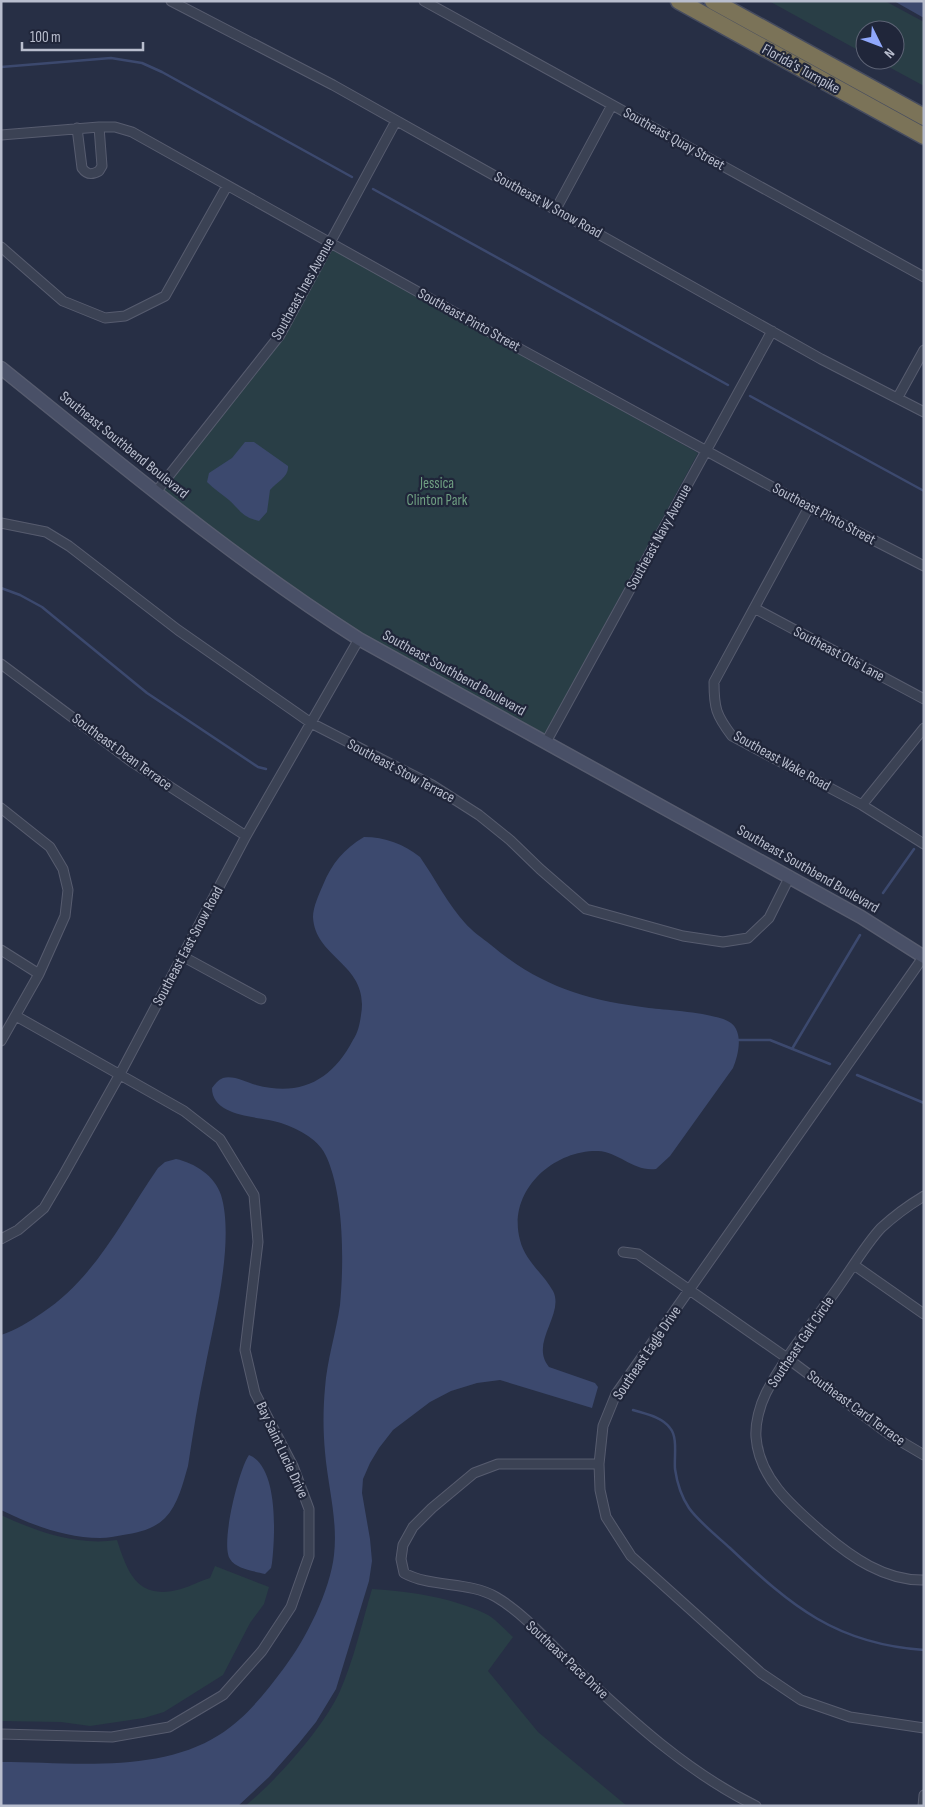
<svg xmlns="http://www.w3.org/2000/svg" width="925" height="1807" font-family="'Sofia Sans Condensed',sans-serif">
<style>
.green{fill:#293e46}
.water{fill:#3c496e}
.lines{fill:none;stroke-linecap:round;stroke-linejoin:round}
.stream{stroke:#3c496e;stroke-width:2.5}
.street-casing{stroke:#575c6f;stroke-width:11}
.secondary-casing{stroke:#575c6f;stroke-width:15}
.highway-casing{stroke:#464c5f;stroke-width:19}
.street{stroke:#3b4254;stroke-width:9}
.secondary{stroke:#495067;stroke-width:12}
.highway{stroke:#7b7358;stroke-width:16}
.labels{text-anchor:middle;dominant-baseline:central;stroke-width:4.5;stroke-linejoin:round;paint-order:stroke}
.street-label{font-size:15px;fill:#b9bece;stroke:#20263a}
.park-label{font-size:15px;fill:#6f9f82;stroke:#20263a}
</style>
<rect width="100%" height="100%" fill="#272f45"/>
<path class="green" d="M769,1H885L924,22V86L876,60H895V30H865V54Z
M331,248L698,453L545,734L351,628L254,561L162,491L274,350L290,326Z
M1,1515C37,1532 78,1546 117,1540C128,1574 138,1601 181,1589C191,1586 200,1581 210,1578L215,1566L269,1587L264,1604L250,1623L223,1675L164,1712L144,1718L90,1726L61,1722L1,1721Z
M372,1589C408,1591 454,1598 486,1614C496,1619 505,1630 513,1637L488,1671L538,1732L627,1806H245C276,1781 324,1727 340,1691C354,1659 362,1623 372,1589Z"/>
<path class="water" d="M894,1H924V18Z
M245,442H254L288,466C289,477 277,482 270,490L267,512L259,521C242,517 241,511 229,500C222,494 214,489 207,482L209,473L232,458Z
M364,837C385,837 404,844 420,857C434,877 449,906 465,923C472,931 482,938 491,945C541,987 586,1000 649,1008C667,1010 718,1013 731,1023C744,1033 738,1056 733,1068L670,1156L656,1169C634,1172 619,1152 598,1151C552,1150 507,1192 520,1240C525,1261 543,1273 553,1291C565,1314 529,1343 549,1367L595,1383L598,1387L592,1408L500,1380L477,1383L451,1391L430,1402L393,1430L379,1448L370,1463L363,1479L362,1493L370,1539L372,1561L369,1581L336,1689L316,1722L299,1743L269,1777L238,1806H1V1762C70,1762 158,1774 219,1735C246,1718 266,1692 284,1668C306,1639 330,1591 334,1555C338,1520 328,1487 325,1452C323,1431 323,1409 325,1388C327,1360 336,1333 340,1305C344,1263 344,1197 327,1158C320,1140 299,1129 281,1123C261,1116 212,1118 212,1088C215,1084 218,1080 223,1078C233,1075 246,1082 256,1085C301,1097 332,1080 353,1040C358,1033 360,1023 361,1015C370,964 315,959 313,917C313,907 319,894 323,885C332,863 344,849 364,837Z
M176,1159C195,1163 215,1176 221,1195C235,1241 214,1321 205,1368C198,1401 193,1433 188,1466C183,1483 178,1505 165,1518C154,1529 138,1533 123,1535C116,1536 108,1538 100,1538C66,1538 32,1525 1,1510V1335C16,1330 29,1322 42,1313C96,1277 122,1220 158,1168L165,1162Z
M249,1455C279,1467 275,1537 272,1563L271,1568L265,1574C254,1571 236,1569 230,1559C220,1544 239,1469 249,1455Z"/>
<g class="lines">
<path class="stream" d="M1,67L111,58L142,63L162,72L352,177
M373,189L728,385
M750,396L924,491
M1,588L20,595L42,607L147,693L258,767L266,769
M883,893L914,849
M738,1040H770L830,1064
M792,1049L860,935
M857,1075L924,1103
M633,1410C646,1414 662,1417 670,1428C678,1437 674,1457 675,1469C677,1483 681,1496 689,1508C698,1521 718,1537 730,1548C791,1606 836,1644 924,1650"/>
<g class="street-casing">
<path id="street" d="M171,1L333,85L821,359L924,412
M424,1L924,277
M77,128L82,168C87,175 92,175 99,171L102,166L99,127
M1,135L99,127H115L132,132L522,350L809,507L924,566
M556,209L612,105
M1,247L63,301L105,318L125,316L165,296L227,186
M898,397L924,350
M156,492L280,335L396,121
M809,507L714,682C714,708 716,715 732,736L862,805L924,844
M1,523L46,532L69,546L178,630L311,723L432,785L479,815L510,840L540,869L586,909L683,936L723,942L748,938L769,918L790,876
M754,608L924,699
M1,664L132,762L246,836
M546,742L772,331
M862,805L924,728
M1,808L50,847L63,869L68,890L65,916L39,974L1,1041
M1,950L39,974
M182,956L261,999
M924,956L616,1394L603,1426L599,1464L600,1490L606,1517L631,1556L761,1673L801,1700L850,1717L924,1728
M924,1196C909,1205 894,1216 881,1228C866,1244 850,1271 837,1289C813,1323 785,1356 766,1393C760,1405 755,1423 756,1437C759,1479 793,1507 823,1533C851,1557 885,1581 924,1580
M1,1239L18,1230L44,1208L64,1174L120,1074L246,836L359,639
M623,1252L638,1254L787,1358L890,1435L924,1455
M854,1265L924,1314
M599,1464H498L474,1473L432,1508L413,1527L403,1545L401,1559L404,1573C431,1588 469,1581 496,1597C525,1614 551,1645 575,1668C631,1720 687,1772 756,1806
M1,1734L112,1737L169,1727L223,1695L262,1651L291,1607L309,1556V1509L293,1466L255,1393L245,1350L258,1242L254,1195L220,1139L184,1111L16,1016
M923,1806L924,1795"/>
</g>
<g class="secondary-casing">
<path id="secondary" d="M1,368C118,462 232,558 359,639L861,917L924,957"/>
</g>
<g class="highway-casing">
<path id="highway" d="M679,1L924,136
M713,1L924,117"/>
</g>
<use href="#street" class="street"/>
<use href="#secondary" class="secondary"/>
<use href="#highway" class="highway"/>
</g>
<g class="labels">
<g class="street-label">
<text transform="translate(801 69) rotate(29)">Florida's Turnpike</text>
<text transform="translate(674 139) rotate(29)">Southeast Quay Street</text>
<text transform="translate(548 205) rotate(29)">Southeast W Snow Road</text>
<text transform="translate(303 289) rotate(-61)">Southeast Ines Avenue</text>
<text transform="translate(469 320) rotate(29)">Southeast Pinto Street</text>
<text transform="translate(124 445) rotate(39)">Southeast Southbend Boulevard</text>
<text transform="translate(824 514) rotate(28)">Southeast Pinto Street</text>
<text transform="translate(659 537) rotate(-61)">Southeast Navy Avenue</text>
<text transform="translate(839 654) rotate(28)">Southeast Otis Lane</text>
<text transform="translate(454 673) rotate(29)">Southeast Southbend Boulevard</text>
<text transform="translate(122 752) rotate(36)">Southeast Dean Terrace</text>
<text transform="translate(782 761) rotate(29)">Southeast Wake Road</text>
<text transform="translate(401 771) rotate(28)">Southeast Stow Terrace</text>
<text transform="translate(808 869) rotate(30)">Southeast Southbend Boulevard</text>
<text transform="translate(188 946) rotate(-62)">Southeast East Snow Road</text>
<text transform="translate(801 1342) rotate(-56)">Southeast Galt Circle</text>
<text transform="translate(647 1353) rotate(-56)">Southeast Eagle Drive</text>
<text transform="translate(856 1408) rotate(36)">Southeast Card Terrace</text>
<text transform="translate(282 1450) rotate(65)">Bay Saint Lucie Drive</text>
<text transform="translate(567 1660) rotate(43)">Southeast Pace Drive</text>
</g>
<g class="park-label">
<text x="437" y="483">Jessica<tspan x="437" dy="17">Clinton Park</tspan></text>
</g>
</g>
<rect width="925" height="1807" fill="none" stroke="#b9bece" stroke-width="5"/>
<g transform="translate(880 45) rotate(132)"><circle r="24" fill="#20263a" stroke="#5d6375"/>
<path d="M0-4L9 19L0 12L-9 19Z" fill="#90a8fc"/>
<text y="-8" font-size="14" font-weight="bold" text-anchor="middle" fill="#b9bece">N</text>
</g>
<path d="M22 42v8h121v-8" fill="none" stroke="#b9bece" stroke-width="2.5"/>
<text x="30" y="42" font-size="15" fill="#b9bece" stroke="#20263a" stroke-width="4" paint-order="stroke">100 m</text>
</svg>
